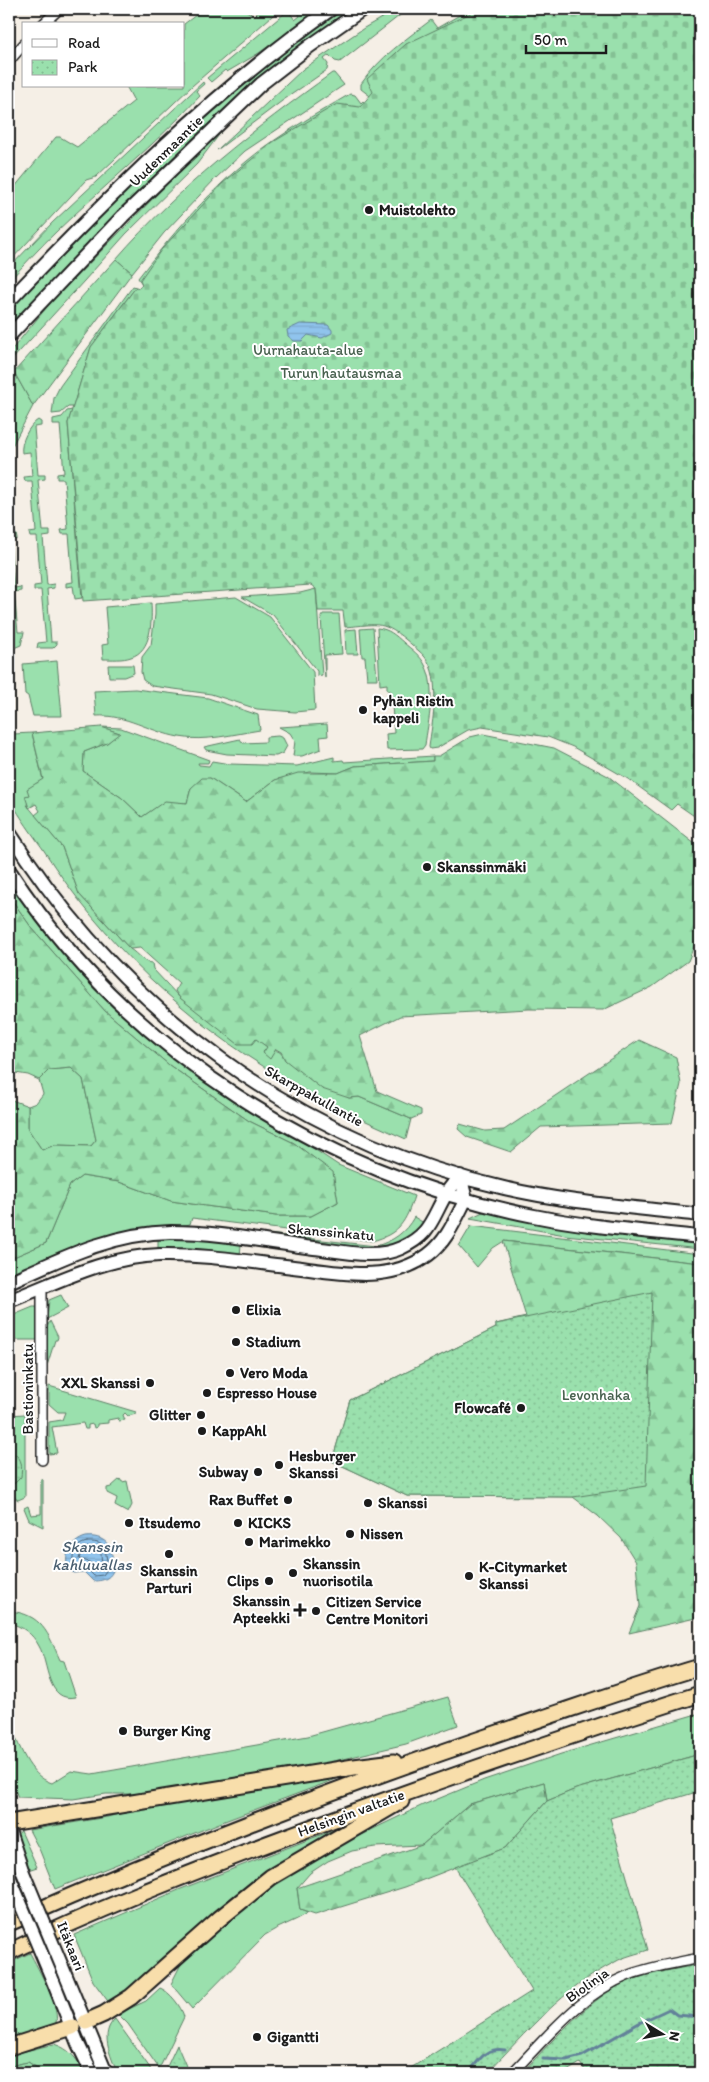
<svg xmlns="http://www.w3.org/2000/svg" width="709" height="2082" font-family="Itim,sans-serif">
<style>
.grass{fill:#9ae0ad;stroke:#5b7e64}
.forest{fill:url(#forest-firs);stroke:#5b7e64}
.cemetery{fill:url(#cemetery-stones);stroke:#5b7e64}
.park{fill:url(#park-dots);stroke:#5b7e64}
.water{fill:url(#water-rules);stroke:#628199}
.lines{fill:none;stroke-linecap:round;stroke-linejoin:round}
.shore{stroke:#4a5f70;stroke-width:1}
.stream{stroke:#628199;stroke-width:3}
.street-casing{stroke:#1c1c1c;stroke-width:12}
.secondary-casing{stroke:#1c1c1c;stroke-width:16}
.highway-casing{stroke:#1c1c1c;stroke-width:19}
.street{stroke:#fff;stroke-width:9}
.secondary{stroke:#fff;stroke-width:12}
.highway{stroke:#f8deab;stroke-width:15}
.secondary-bridge-casing{stroke:#1c1c1c;stroke-width:16;stroke-linecap:butt}
.secondary-bridge{stroke:#fff;stroke-width:12}
.poi-dot{fill:#1c1c1c;stroke:#fff;stroke-width:2}
.labels{text-anchor:middle;dominant-baseline:central;stroke-width:4;stroke-linejoin:round;paint-order:stroke}
.street-label{font-size:15px;fill:#1c1c1c;stroke:#fff}
.poi-label{font-size:15px;font-weight:bold;fill:#1c1c1c;stroke:#fff;text-anchor:start}
.park-label{font-size:15px;fill:#48614f;stroke:#fff}
.water-label{font-size:16px;font-style:italic;fill:#4a5f70;stroke:#fff}
</style>
<defs>
<pattern id="forest-firs" width="22" height="20" patternUnits="userSpaceOnUse" patternTransform="scale(1.25)"><rect width="22" height="20" fill="#9ae0ad"/><path d="M5 1l3.5 6h-7zM16 11l3.5 6h-7z" fill="#84c094"/></pattern>
<pattern id="cemetery-stones" width="16" height="16" patternUnits="userSpaceOnUse" patternTransform="scale(1.25)"><rect width="16" height="16" fill="#9ae0ad"/><path d="M2 7V4a2 2 0 0 1 4 0v3zM10 15v-3a2 2 0 0 1 4 0v3z" fill="#84c094"/></pattern>
<pattern id="park-dots" width="8" height="8" patternUnits="userSpaceOnUse" patternTransform="scale(1.25)"><rect width="8" height="8" fill="#9ae0ad"/><path d="M2 2h.1M6 6h.1" fill="none" stroke="#84c094" stroke-width="1.8" stroke-linecap="round"/></pattern>
<pattern id="water-rules" width="6" height="5" patternUnits="userSpaceOnUse" patternTransform="scale(1.25)"><rect width="6" height="5" fill="#90c4ed"/><path d="M0 2.5h6" fill="none" stroke="#7ca8cb"/></pattern>
</defs>
<rect width="100%" height="100%" fill="#f5efe6"/>
<filter id="ink" filterUnits="userSpaceOnUse"><feTurbulence type="fractalNoise" baseFrequency=".02" numOctaves="2"/><feDisplacementMap in="SourceGraphic" scale="10" xChannelSelector="R" yChannelSelector="G"/><feConvolveMatrix kernelMatrix="1 2 1 2 8 2 1 2 1" color-interpolation-filters="sRGB"/></filter>
<g filter="url(#ink)">
<path class="grass" d="M204,9H244L254,16L262,9H280L192,86L96,177L86,180L9,262V194L56,137H60L77,147L134,101L126,86H184V24Z
M296,9H319L259,53L227,72L225,70L211,82L207,78L285,13H290L295,20L300,16Z
M345,9H354C318,34 280,58 247,88C163,163 86,245 9,327V309C113,200 220,94 345,9Z
M397,9H408L340,62L335,61L329,55L324,59L328,64L327,70L282,101L217,150L303,69L364,28Z
M470,9H495L374,99L361,89V84C379,58 406,39 431,20L437,28Z
M332,73H334L344,85L245,151L216,178L164,233L132,273L116,259C179,187 254,129 332,73Z
M203,82L204,84L196,91L200,96C155,145 104,186 57,231C40,247 25,264 9,281V268L53,222Z
M350,94L355,95L361,103L363,101L367,105L131,300L142,284L138,278C177,228 222,176 275,140C299,123 325,109 350,94Z
M231,119L197,164L126,234L84,281L9,363V353L51,302Z
M133,286L136,287L91,347L73,407H68L61,413L52,414L54,398L60,386Z
M14,372L33,406L12,446V482L9,483V378Z
M72,410L68,423L82,598L75,599L73,586L66,587V583L73,582L69,534H62L61,530L68,529L64,479H57V474L64,473L60,425H53V419L62,417L67,411Z
M38,420L41,422V426L34,427L38,475H45V479L38,480L43,531H50V536L43,537L47,585L54,584V588L47,589L51,642H57V644L53,648H37L38,643L46,642L41,590H34V586L41,585L37,537H30L29,533L36,532L32,481H25L24,477L32,476L30,452L22,453C20,443 29,425 38,420Z
M9,529V534H16L17,539L10,540L14,588L21,587V591L14,592L18,632H24L21,645L9,650Z
M316,589L322,675L317,676V671L273,615L242,597L300,593Z
M236,597L270,617L313,672L315,710L295,712L257,709L211,694L152,686L143,680L141,672L142,657L151,645L155,615V604Z
M151,603C152,620 152,651 131,657C123,660 112,659 103,659L102,645L108,644L105,607Z
M323,614H339L342,654L325,655V678L321,617Z
M373,628L377,679H367L365,657H362L360,629Z
M377,628C389,629 395,635 404,643C411,649 421,656 425,665C437,688 428,721 425,745L422,749L387,750L386,734L394,733L391,691L387,690V684L380,685Z
M356,629L358,654H346L345,630Z
M57,661L62,716H33L28,696L25,694L23,664Z
M108,665H133L134,673L124,677H109Z
M9,680L13,734L32,733L43,780L29,795L27,805L62,847L79,894L130,949C138,954 143,963 152,963L153,969L180,998L256,1038L268,1047L263,1052C275,1050 280,1048 285,1060L349,1098L359,1097L411,1119L406,1139C363,1120 321,1101 281,1077C187,1022 101,941 43,849C36,839 10,804 9,795C6,779 9,755 9,738L11,736V732H9Z
M135,689L208,698L258,715L260,730C234,734 205,742 179,737C150,732 126,714 96,716L94,691Z
M327,724L328,736L320,737L321,749L302,756H293L295,741L290,733L279,727Z
M101,727L121,728L209,760L208,763H198L199,765L209,766L212,761L230,764L297,766L334,757V761L343,760L344,762L433,756V761L355,766L338,773L310,772L275,780L246,802L210,778L191,788L187,803L165,802L142,817L122,798L83,771L84,752L107,743L119,733Z
M278,736L283,738L287,746L283,753L276,756L227,754L206,750L204,747L240,739L243,743L266,742V737Z
M9,882L58,946L109,1001L167,1053L232,1100L308,1145L338,1165L414,1196C406,1222 399,1234 372,1241L192,1218L190,1224L164,1229L9,1277V1259L46,1243L70,1185L82,1176L119,1182L171,1201L276,1216H311L338,1202L332,1172L294,1143L249,1121L169,1065L105,1011L31,927L9,896Z
M71,1068L83,1079L96,1140L91,1146L55,1145L42,1150L28,1129V1106L36,1103L43,1094L39,1080L49,1070Z
M485,1211L533,1221L700,1243V1249L565,1235L470,1218Z
M414,1217L424,1223C412,1239 395,1247 375,1250L269,1240V1234L376,1246C393,1241 405,1233 414,1217Z
M471,1226L700,1254V1263L504,1241L493,1248L477,1267L459,1246Z
M158,1237L195,1238L241,1244L240,1257L158,1251Z
M61,1295L68,1308L47,1319L49,1300Z
M33,1307H36L39,1313L38,1340H9V1317Z
M50,1321L58,1337L57,1340H55L47,1366V1327Z
M49,1386L136,1412V1414L128,1416L125,1413L123,1415L125,1420L119,1421L118,1418L108,1420V1423L97,1424V1427L94,1428L93,1424L88,1425V1429H85L83,1423L52,1427L57,1453L49,1454V1422L62,1420L65,1412H58L49,1404Z
M25,1414V1497L18,1500L14,1497L9,1484L15,1483L13,1454L9,1455V1439L14,1435L12,1424L9,1422V1415Z
M41,1479L43,1480V1527L29,1520L24,1508L28,1506L31,1515L41,1514Z
M120,1479L122,1482L127,1481L132,1505L128,1513L115,1506L117,1498L107,1493V1488L111,1487Z
M9,1611C42,1614 48,1633 60,1660L64,1661L76,1697C46,1703 49,1663 39,1646C33,1634 22,1626 9,1623Z
M448,1697L458,1725L406,1744L309,1767L143,1794H106L73,1799L18,1797L9,1777V1723C19,1743 28,1776 52,1783L71,1771L92,1774L308,1736Z
M700,1713V1754L576,1789L547,1801L544,1782L470,1804L422,1845L375,1847L352,1851L328,1861L310,1873L297,1888L300,1910L308,1913C294,1922 279,1926 265,1935L192,2009L171,1984L183,1960L250,1902L315,1857L423,1805L484,1780L561,1754Z
M355,1772L222,1822L55,1889L40,1851L29,1830L107,1817L166,1803Z
M354,1822L110,2004L93,1981L74,1935L181,1889Z
M21,1831L37,1867L31,1869L30,1867L27,1868L16,1835Z
M30,1953C37,1967 63,2011 55,2025L9,2040V1963Z
M160,1988C169,1991 182,2007 184,2017L161,2065L158,2067L128,2024L118,2014L146,2001Z
M115,2019L150,2068L151,2073H117C111,2055 99,2034 115,2019Z
M54,2044C70,2049 77,2059 85,2073H45L28,2062L9,2066V2055Z"/>
<path class="forest" d="M116,259L132,273L33,406L14,372Z
M101,727L120,733L107,743L84,752L83,771L122,798L142,817L165,801L187,803L191,788L202,778H210L246,802L275,780L298,773H338L355,766L433,761V756H439L470,737L483,734L554,748L608,776L700,848V931L688,961L652,987L603,1010L529,1009L400,1016L360,1036L377,1091L421,1110V1115L411,1119L359,1097L349,1098L322,1089L285,1060L281,1052L276,1049L270,1059L263,1053L267,1047L256,1039L252,1044H238L180,998L175,991L179,983L140,948L130,949L79,894L62,847L35,815L40,811L36,804L29,808L25,796L29,795L27,789L43,779L32,733Z
M9,896L31,927L105,1011L169,1065L249,1121L294,1143L333,1172L338,1202L311,1216H276L171,1201L119,1182L82,1176L70,1185L46,1243L9,1259V1099L28,1106V1129L42,1150L55,1145L91,1146L96,1140L83,1079L71,1068L49,1070L39,1080L28,1075L9,1072Z
M639,1040L676,1057L681,1084L672,1123L541,1127L511,1152L467,1137L458,1129L460,1124L485,1131L504,1130Z
M503,1241L700,1263V1617L629,1633L640,1606L636,1562L621,1538L598,1516L573,1497L407,1496L332,1461L350,1400L496,1328V1324L526,1317Z
M544,1782L547,1801L505,1848L405,1887L315,1915L300,1910L297,1888L422,1845L470,1804Z
M28,2062L45,2073H9V2066Z"/>
<path class="cemetery" d="M479,9H700V820L677,804L671,810L628,779L573,747L548,737L482,727L468,730L437,748L430,749L429,747C432,722 442,678 425,657C421,652 415,648 411,644C383,620 380,624 345,627L343,611H318L316,589L311,585L83,601L68,423L91,347L136,287L139,288L142,284L140,280L161,250L223,183L273,142L337,104L360,107L373,92L367,79L406,44Z"/>
<path class="park" d="M652,1292L646,1486L573,1497L407,1496L332,1461L350,1400L496,1328V1324Z
M13,1454C23,1457 22,1468 21,1477L15,1483L11,1484L9,1480V1455Z
M700,1754V1791L610,1818L648,1950C637,1954 625,1956 615,1962C564,1988 526,2032 487,2073H403L532,1991L455,1867L505,1848L547,1801L576,1789Z
M700,1964V2073H587L580,2063L564,2073H522C548,2045 587,2001 622,1984C645,1973 675,1970 700,1964Z
M177,2045L189,2073H164Z"/>
<path class="water" d="M300,324L328,325L332,330V333L322,338L308,335L302,341H294L288,336L287,330Z
M86,1537C103,1535 114,1545 112,1562L115,1563C113,1577 106,1581 93,1581L84,1572L73,1573C59,1561 70,1541 86,1537Z"/>
<g class="lines">
<path class="shore" d="M87,1542C111,1541 103,1553 109,1567L103,1575L94,1576L85,1567H74C71,1554 74,1545 87,1542Z
M90,1548L97,1549L101,1553L102,1567L100,1570L89,1562L79,1559L82,1550Z"/>
<path class="stream" d="M543,2059L566,2060L582,2056L639,2023L669,2009L677,2015L700,2017
M468,2073C480,2060 484,2047 505,2050"/>
<g class="street-casing">
<path id="street" d="M43,24L59,9
M9,61L24,44
M42,1288V1460
M512,2073C547,2037 581,1994 629,1975C652,1966 677,1963 700,1958"/>
</g>
<g class="secondary-casing">
<path id="secondary" d="M9,301C109,196 212,93 331,9
M9,336L123,216L261,84L310,46L363,9
M9,832C122,1010 297,1141 504,1188C568,1203 634,1207 700,1215
M9,870C128,1052 322,1174 534,1216C589,1227 645,1231 700,1237
M9,1282C62,1258 112,1233 171,1232C219,1232 267,1242 314,1248C341,1251 375,1260 401,1248C431,1234 431,1220 446,1194C449,1188 455,1182 460,1176
M9,1301C57,1282 107,1256 160,1255C201,1254 244,1261 285,1266C332,1271 386,1286 428,1255C447,1241 455,1220 466,1199L460,1176
M9,1831L22,1870
M66,1976L106,2073
M53,1981L78,2044L92,2073"/>
</g>
<g class="highway-casing">
<path id="highway" d="M9,1823L354,1767L394,1762
M9,1923C179,1848 351,1782 528,1723C585,1704 642,1684 700,1667
M9,1952C93,1911 180,1877 267,1844C410,1790 554,1740 700,1694
M86,2022L104,2014L131,1997L219,1919L271,1877L401,1801
M9,2047L72,2027"/>
</g>
<use href="#street" class="street"/>
<use href="#secondary" class="secondary"/>
<use href="#highway" class="highway"/>
<g class="secondary-bridge-casing">
<path id="secondary-bridge" d="M22,1870L66,1976
M9,1876L53,1981"/>
</g>
<use href="#secondary-bridge" class="secondary-bridge"/>
</g>
</g>
<g class="poi-dot">
<circle cx="369" cy="210" r="5"/>
<circle cx="363" cy="710" r="5"/>
<circle cx="427" cy="867" r="5"/>
<circle cx="236" cy="1310" r="5"/>
<circle cx="236" cy="1342" r="5"/>
<circle cx="230" cy="1373" r="5"/>
<circle cx="150" cy="1383" r="5"/>
<circle cx="207" cy="1393" r="5"/>
<circle cx="521" cy="1408" r="5"/>
<circle cx="201" cy="1415" r="5"/>
<circle cx="202" cy="1431" r="5"/>
<circle cx="279" cy="1465" r="5"/>
<circle cx="258" cy="1472" r="5"/>
<circle cx="288" cy="1500" r="5"/>
<circle cx="368" cy="1503" r="5"/>
<circle cx="129" cy="1523" r="5"/>
<circle cx="238" cy="1523" r="5"/>
<circle cx="350" cy="1534" r="5"/>
<circle cx="249" cy="1542" r="5"/>
<circle cx="169" cy="1554" r="5"/>
<circle cx="293" cy="1573" r="5"/>
<circle cx="469" cy="1576" r="5"/>
<circle cx="269" cy="1581" r="5"/>
<path d="M297.5 1602.5h5v5h5v5h-5v5h-5v-5h-5v-5h5z"/>
<circle cx="316" cy="1611" r="5"/>
<circle cx="123" cy="1731" r="5"/>
<circle cx="257" cy="2037" r="5"/>
</g>
<g class="labels">
<g class="street-label">
<text transform="translate(166 151) rotate(-44)">Uudenmaantie</text>
<text transform="translate(314 1096) rotate(29)">Skarppakullantie</text>
<text transform="translate(331 1232) rotate(5)">Skanssinkatu</text>
<text transform="translate(28 1389) rotate(-90)">Bastioninkatu</text>
<text transform="translate(351 1813) rotate(-20)">Helsingin valtatie</text>
<text transform="translate(71 1946) rotate(68)">Itäkaari</text>
<text transform="translate(587 1985) rotate(-35)">Biolinja</text>
</g>
<g class="poi-label">
<text x="379" y="210">Muistolehto</text>
<text x="373" y="701">Pyhän Ristin<tspan x="373" dy="17">kappeli</tspan></text>
<text x="437" y="867">Skanssinmäki</text>
<text x="246" y="1310">Elixia</text>
<text x="246" y="1342">Stadium</text>
<text x="240" y="1373">Vero Moda</text>
<text x="140" y="1383" text-anchor="end">XXL Skanssi</text>
<text x="217" y="1393">Espresso House</text>
<text x="511" y="1408" text-anchor="end">Flowcafé</text>
<text x="191" y="1415" text-anchor="end">Glitter</text>
<text x="212" y="1431">KappAhl</text>
<text x="289" y="1456">Hesburger<tspan x="289" dy="17">Skanssi</tspan></text>
<text x="248" y="1472" text-anchor="end">Subway</text>
<text x="278" y="1500" text-anchor="end">Rax Buffet</text>
<text x="378" y="1503">Skanssi</text>
<text x="139" y="1523">Itsudemo</text>
<text x="248" y="1523">KICKS</text>
<text x="360" y="1534">Nissen</text>
<text x="259" y="1542">Marimekko</text>
<text x="303" y="1564">Skanssin<tspan x="303" dy="17">nuorisotila</tspan></text>
<text x="479" y="1567">K-Citymarket<tspan x="479" dy="17">Skanssi</tspan></text>
<text x="169" y="1571" text-anchor="middle">Skanssin<tspan x="169" dy="17">Parturi</tspan></text>
<text x="259" y="1581" text-anchor="end">Clips</text>
<text x="290" y="1601" text-anchor="end">Skanssin<tspan x="290" dy="17">Apteekki</tspan></text>
<text x="326" y="1602">Citizen Service<tspan x="326" dy="17">Centre Monitori</tspan></text>
<text x="133" y="1731">Burger King</text>
<text x="267" y="2037">Gigantti</text>
</g>
<g class="park-label">
<text x="308" y="350">Uurnahauta-alue</text>
<text x="341" y="373">Turun hautausmaa</text>
<text x="596" y="1395">Levonhaka</text>
</g>
<g class="water-label">
<text x="92" y="1546">Skanssin<tspan x="92" dy="18">kahluuallas</tspan></text>
</g>
</g>
<rect width="709" height="2082" fill="none" stroke="#fff" stroke-width="30"/>
<rect x="15" y="15" width="679" height="2052" fill="none" stroke="#1c1c1c" stroke-width="2" filter="url(#ink)"/>
<rect x="22" y="22" width="162" height="65" fill="#ffffff" stroke="#a4a4a4"/>
<rect x="32" y="39" width="25" height="8" fill="#ffffff" stroke="#a4a4a4"/>
<text x="68" y="48" font-size="15" fill="#1c1c1c">Road</text>
<rect x="32" y="60" width="25" height="15" fill="url(#park-dots)" stroke="#a4a4a4"/>
<text x="68" y="72" font-size="15" fill="#1c1c1c">Park</text>
<g transform="translate(662 2034) rotate(100)" stroke="#ffffff" stroke-width="4" paint-order="stroke">
<path d="M0-4L9 19L0 12L-9 19Z" fill="#1c1c1c"/>
<text y="-8" font-size="14" font-weight="bold" text-anchor="middle" fill="#1c1c1c">N</text>
</g>
<path d="M526 45v8h80v-8" fill="none" stroke="#1c1c1c" stroke-width="2.5"/>
<text x="534" y="45" font-size="15" fill="#1c1c1c" stroke="#ffffff" stroke-width="4" paint-order="stroke">50 m</text>
</svg>
